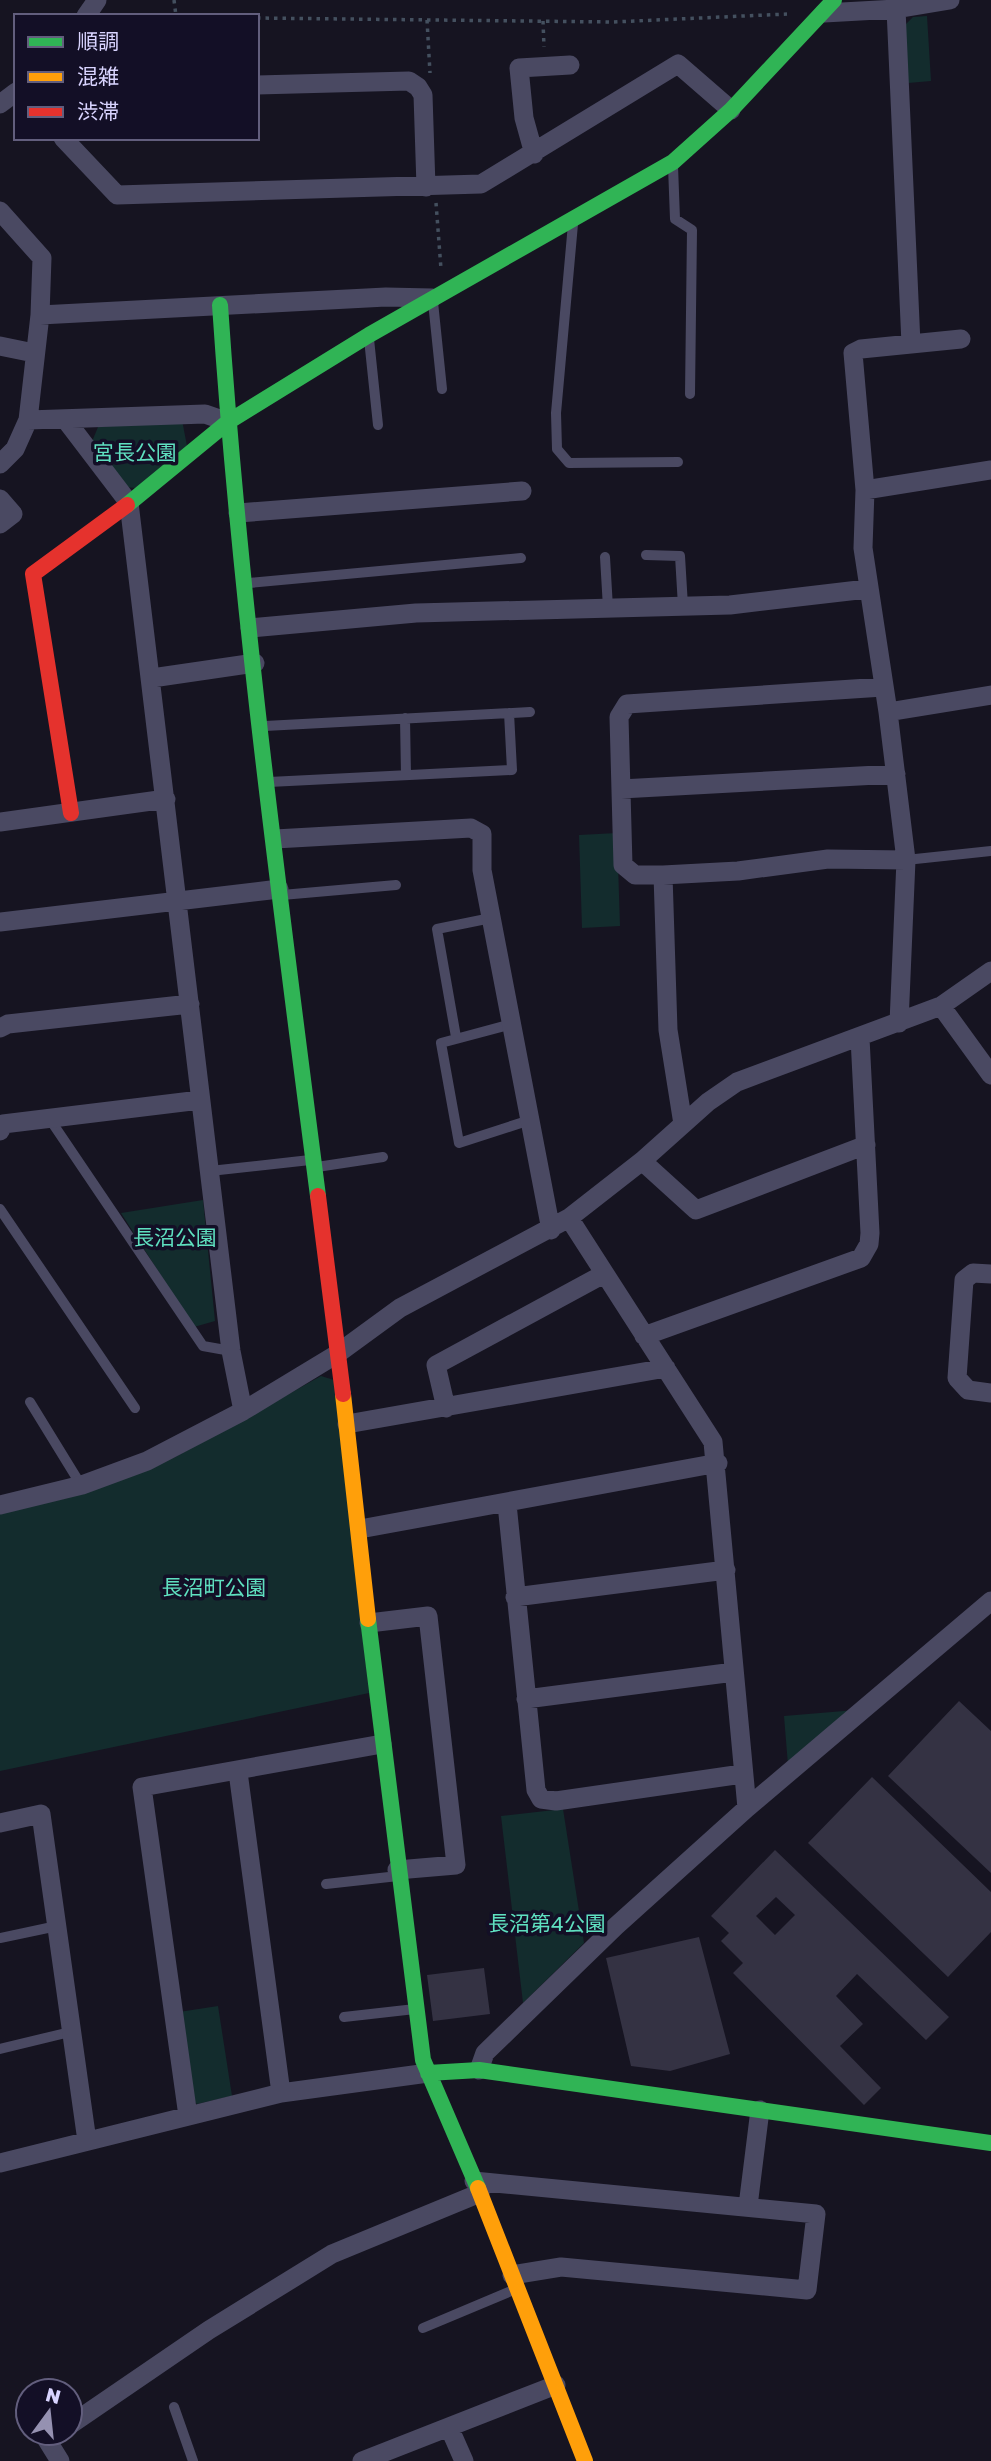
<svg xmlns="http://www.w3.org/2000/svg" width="991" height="2461" font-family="'Golos Text','Noto Sans JP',sans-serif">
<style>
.green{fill:#132c2d}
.building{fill:#343243;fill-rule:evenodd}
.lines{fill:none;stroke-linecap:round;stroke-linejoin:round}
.path{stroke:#44505f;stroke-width:3.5;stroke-dasharray:3.5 5;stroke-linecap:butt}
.lane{stroke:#4a4962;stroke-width:10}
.street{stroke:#4a4962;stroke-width:19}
.fast{stroke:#30b455;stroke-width:16}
.slow{stroke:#ff9f0a;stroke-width:16}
.jam{stroke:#e5322d;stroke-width:16}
.labels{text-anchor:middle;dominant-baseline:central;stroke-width:7;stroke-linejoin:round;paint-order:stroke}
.park-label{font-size:21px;fill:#5fe0c0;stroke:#130f26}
</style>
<rect width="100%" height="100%" fill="#161421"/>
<path class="green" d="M927,16L931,81L908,83L904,26L913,17Z
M182,420L187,446L136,488L124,487L91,444L98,427Z
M617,833L620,926L582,928L579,835Z
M203,1200L215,1321L194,1327L121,1213Z
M321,1376L334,1380L369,1693L0,1771V1512L68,1498L175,1457Z
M856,1710L788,1765L784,1716Z
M563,1809L584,1943L523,2003L501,1816Z
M218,2006L232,2096L197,2104L191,2098L179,2012Z"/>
<path class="building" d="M959,1701L991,1731V1873L888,1776Z
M872,1777L991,1892V1932L948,1977L808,1843Z
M775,1850L949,2017L926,2040L857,1974L836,1996L863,2024L840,2046L881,2088L864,2105L733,1973L743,1963L721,1941L729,1933L711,1916ZM776,1897L795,1915L775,1935L756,1916Z
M699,1937L730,2054L670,2071L631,2066L606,1958Z
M484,1968L490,2014L433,2021L427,1975Z"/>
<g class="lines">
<path class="path" d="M174,0L176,16
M257,18L613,22L787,14
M427,20L430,73
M543,21L544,47
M436,203L441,269"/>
<path class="lane" d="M673,166L675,219L692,230L690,394
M573,224L556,413L557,449L569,463L678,462
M433,302L442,389
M369,339L378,425
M646,555L680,556L683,606
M605,557L608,608
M249,583L521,558
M405,718L406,775
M265,726L530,712
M269,782L512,770L509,713
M906,860L991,851
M282,895L396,885
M512,1024L441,1043L459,1143L530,1120
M456,1037L437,929L491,918
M49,1118L203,1346L231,1351
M317,1167L383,1157
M210,1171L310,1160
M0,1209L135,1408
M30,1402L81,1485
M326,1884L398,1876
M0,1938L57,1926
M344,2017L415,2009
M0,2049L70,2032
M423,2328L516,2289
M174,2407L193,2461"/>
<path class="street" d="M896,9L911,344
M824,13L896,9L950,0
M86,16L97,0
M257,85L409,81L418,87L423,95L426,187
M0,104L16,92
M63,138L117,195L481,184L678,64L731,110
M534,154L524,118L519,68L570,65
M0,211L42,258L40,315L28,420L15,449L0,464
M40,315L386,297L432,298
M0,346L34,353
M65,419L129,503L231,1351L243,1411
M28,420L205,414L228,422
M865,490L991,470
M0,499L13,514L0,524
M238,513L522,491
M250,628L416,613L730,605L867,589
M152,678L255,663
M883,687L627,704L619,717L623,865L635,875H663L738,871L828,859L906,860
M888,712L991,695
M621,789L896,774
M0,822L166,799
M275,839L471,828L482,834V870L551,1230
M663,875L668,1030L683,1124
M0,922L279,889
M941,1006L991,1075
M899,1023L906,860L888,712L863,548L865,490L853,353L861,349L961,339
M0,1028L8,1024L190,1004
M0,1131L3,1124L200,1100
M642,1161L696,1210L866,1145
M569,1218L713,1442L747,1808
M991,1274L973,1273L964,1280L957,1378L968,1390L991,1393
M644,1336L861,1258L869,1244L870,1233L860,1038
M446,1408L436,1365L604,1274
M347,1424L666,1368
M507,1504L536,1790L541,1799L556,1801L742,1774
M0,1505L82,1485L147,1461L243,1411L337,1354L400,1308L569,1218L642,1161L708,1102L737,1082L941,1006L991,971
M360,1529L718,1463
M515,1597L726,1570
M369,1623L428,1616L456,1865L397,1870
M526,1699L734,1672
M238,1772L281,2093
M0,1823L41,1814L87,2141
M479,2070L485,2053L616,1926L747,1808L991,1601
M188,2116L142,1787L382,1744
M0,2163L281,2093L428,2073
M474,2181L816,2214L807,2290L561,2267L512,2275
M748,2206L760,2110
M70,2425L209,2330L332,2254L480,2193
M449,2427L464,2461
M58,2433L47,2440L60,2461
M362,2461L556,2385"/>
<path class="fast" d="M220,305C240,603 280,900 318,1196
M127,505L228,422L369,335L673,162L731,110L834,0
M368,1619L423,2060L478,2188
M428,2073L479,2070L991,2143"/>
<path class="slow" d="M343,1394L368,1619
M478,2188L585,2461"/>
<path class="jam" d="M71,813L33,574L127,505
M318,1196L343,1394"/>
</g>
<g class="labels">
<g class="park-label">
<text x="135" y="452">宮長公園</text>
<text x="175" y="1237">長沼公園</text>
<text x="214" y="1587">長沼町公園</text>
<text x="547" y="1923">長沼第4公園</text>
</g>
</g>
<rect x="14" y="14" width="245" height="126" fill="#130f26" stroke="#625e7d" stroke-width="2"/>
<rect x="28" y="37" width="35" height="10" fill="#30b455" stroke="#625e7d" stroke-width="2"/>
<text x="77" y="49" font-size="21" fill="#d9d4ff">順調</text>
<rect x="28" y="72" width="35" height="10" fill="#ff9f0a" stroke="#625e7d" stroke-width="2"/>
<text x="77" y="84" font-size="21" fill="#d9d4ff">混雑</text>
<rect x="28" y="107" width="35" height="10" fill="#e5322d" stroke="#625e7d" stroke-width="2"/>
<text x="77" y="119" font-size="21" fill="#d9d4ff">渋滞</text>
<g transform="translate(49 2412) rotate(15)"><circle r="33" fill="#130f26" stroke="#625e7d" stroke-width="2"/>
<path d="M0-5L12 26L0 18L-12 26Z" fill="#9591b1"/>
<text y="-10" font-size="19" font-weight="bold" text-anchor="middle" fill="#d9d4ff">N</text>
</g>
</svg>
